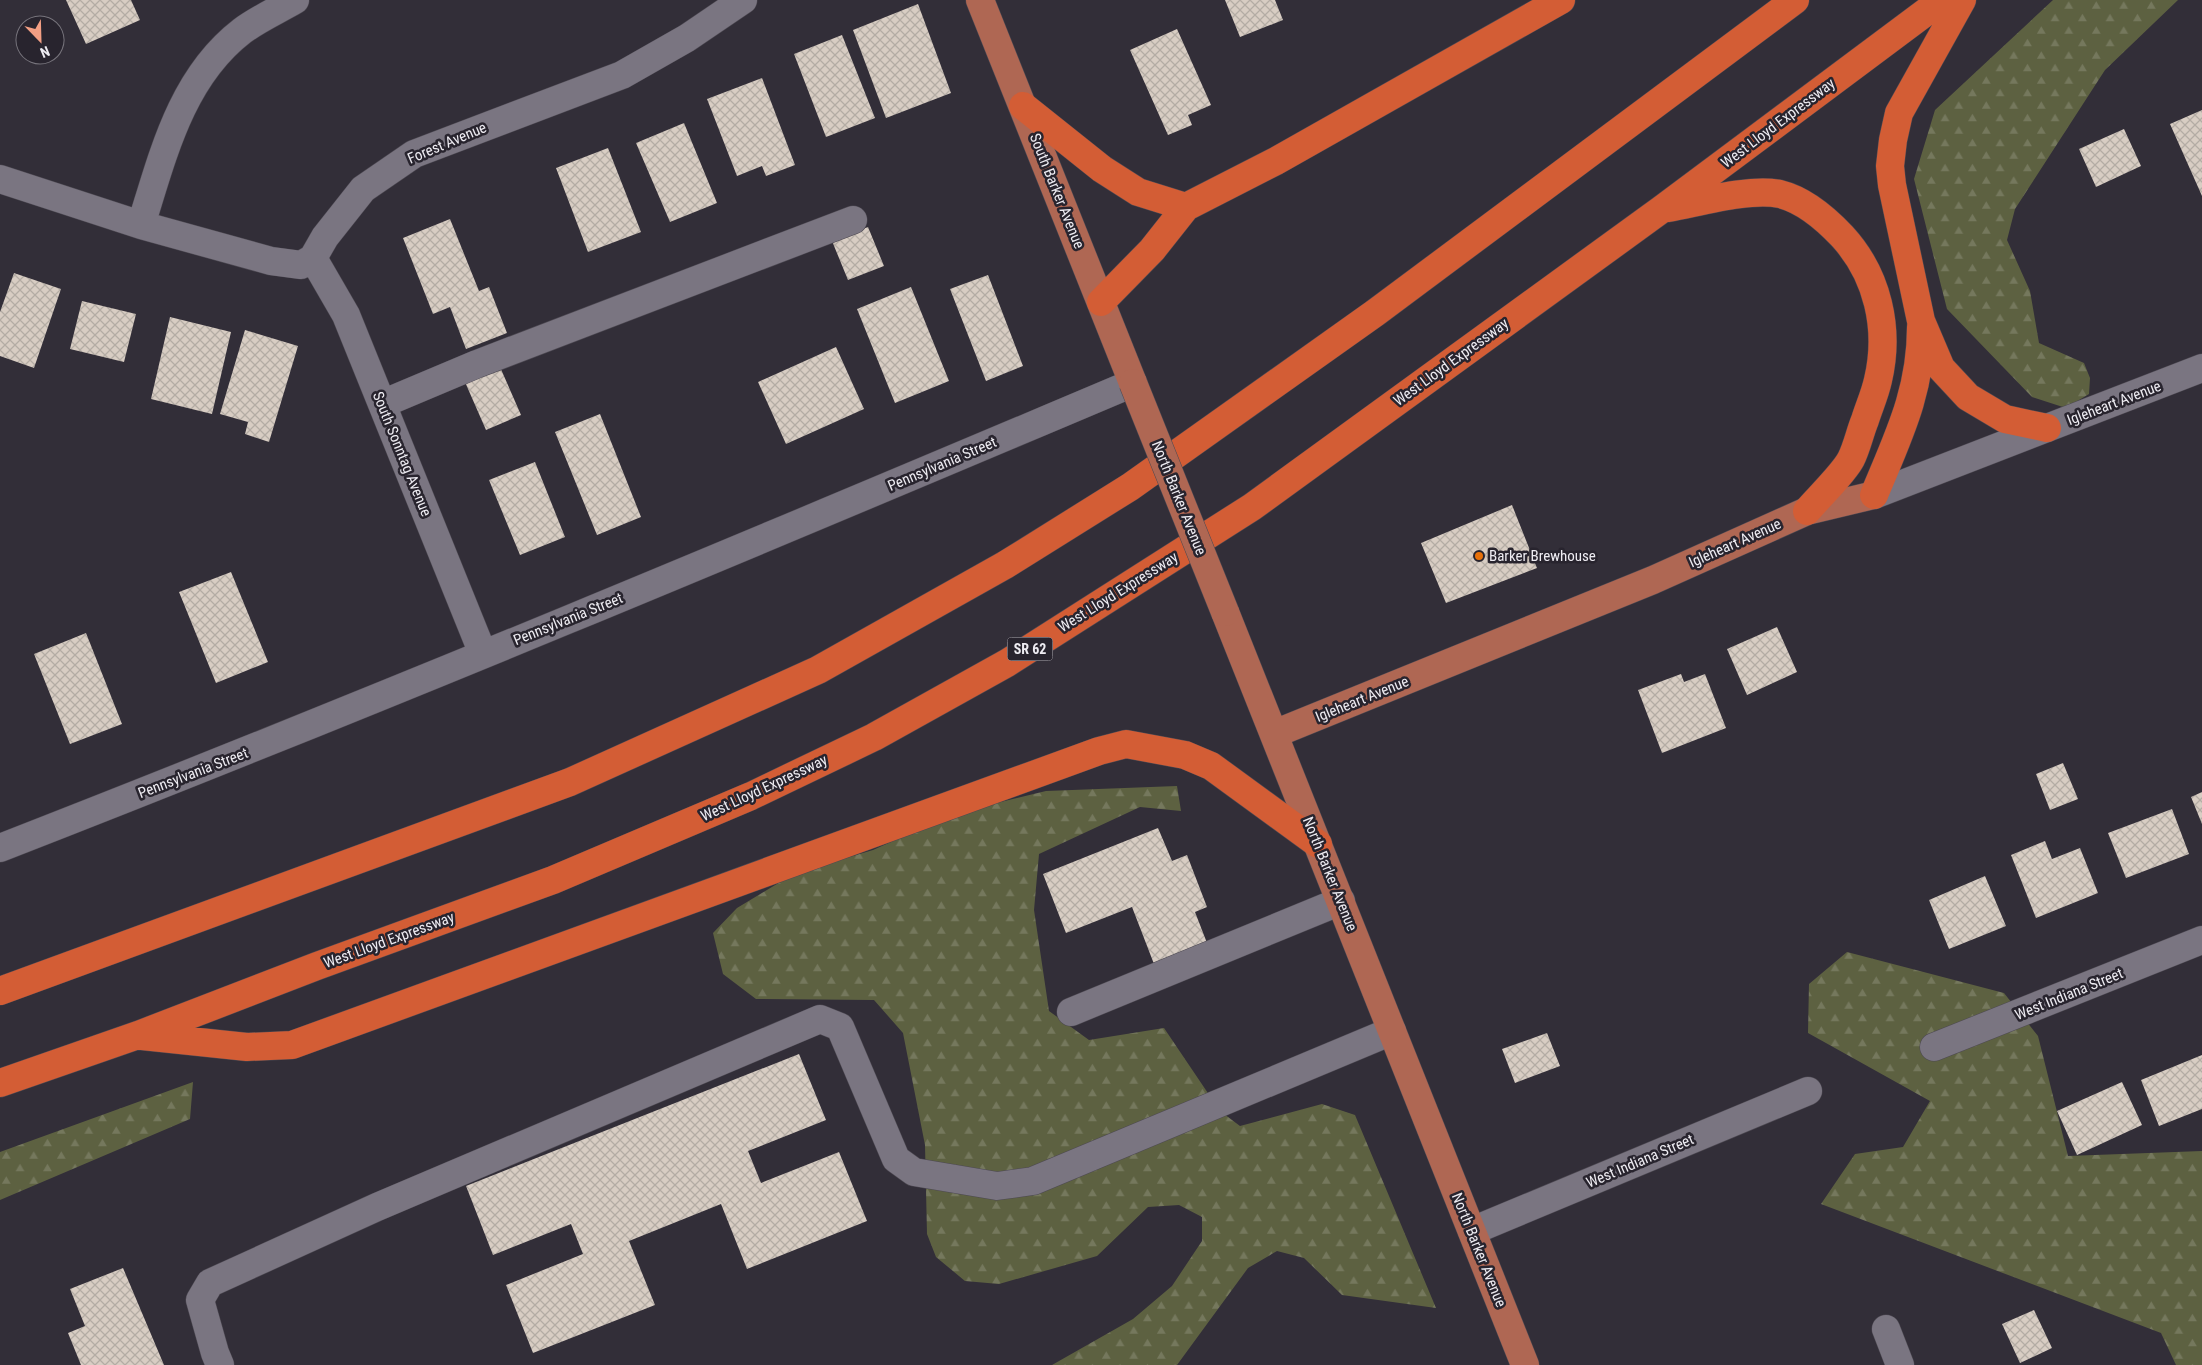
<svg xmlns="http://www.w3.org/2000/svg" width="2202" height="1365" font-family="'Roboto Condensed',sans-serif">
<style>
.forest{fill:url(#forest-firs)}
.building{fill:url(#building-cross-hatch)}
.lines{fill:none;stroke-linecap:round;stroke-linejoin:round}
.minor-casing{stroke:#4d4952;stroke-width:29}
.major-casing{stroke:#4d4952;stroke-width:29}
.highway-casing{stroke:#4d4952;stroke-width:29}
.minor{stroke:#7a7581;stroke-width:28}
.major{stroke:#af6753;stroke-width:28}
.highway{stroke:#d35d35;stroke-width:28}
.major-bridge-casing{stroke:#4d4952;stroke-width:29;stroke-linecap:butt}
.major-bridge{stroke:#af6753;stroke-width:28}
.food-dot{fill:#e8710a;stroke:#28242e;stroke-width:2}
.labels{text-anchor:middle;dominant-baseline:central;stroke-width:5;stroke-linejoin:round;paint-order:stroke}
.shield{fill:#28242e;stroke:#b3b0b7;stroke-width:1}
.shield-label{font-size:14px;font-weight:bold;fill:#eeecf2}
.street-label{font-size:15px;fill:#eeecf2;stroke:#28242e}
.poi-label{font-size:15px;fill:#eeecf2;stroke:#28242e;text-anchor:start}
</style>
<defs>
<pattern id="forest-firs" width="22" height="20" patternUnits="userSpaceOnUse" patternTransform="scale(1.25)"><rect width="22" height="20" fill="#5d6141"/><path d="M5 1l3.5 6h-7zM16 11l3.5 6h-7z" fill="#75785d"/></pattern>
<pattern id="building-cross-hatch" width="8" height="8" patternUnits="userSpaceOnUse" patternTransform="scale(1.25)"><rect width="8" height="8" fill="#d8cdc3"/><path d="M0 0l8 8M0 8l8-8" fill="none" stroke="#b4aca4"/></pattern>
</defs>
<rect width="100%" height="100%" fill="#322e38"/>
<path class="forest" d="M2053,0H2178L2105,70L2015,209L2007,240L2030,291L2039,343L2084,363L2090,378L2089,394L2066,408L2032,397L1947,309L1914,179L1935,110Z
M1177,786L1181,811L1140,807L1039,854L1034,910L1049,1011L1089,1040L1164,1028L1220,1111L1240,1126L1322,1104L1355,1115L1436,1308L1342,1295L1304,1258L1277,1251L1248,1268L1177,1365H1052L1133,1319L1172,1286L1202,1241V1217L1179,1205L1148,1207L1097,1256L999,1284L965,1281L936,1257L927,1234L925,1145L903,1033L874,1000L756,999L723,974L713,933L737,908L795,873L873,850L955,813L1046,791Z
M1847,952L2004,993L2038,1036L2068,1156L2202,1151V1365H2176L2161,1333L1821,1204L1855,1154L1903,1147L1930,1101L1808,1033L1809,984Z
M193,1082L190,1119L0,1200V1152Z"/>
<path class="building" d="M66,0H131L140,20L86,44Z
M1225,0H1275L1283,20L1240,37Z
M918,4L951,93L886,118L853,30Z
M1177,29L1211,105L1188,115L1192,125L1168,135L1130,50Z
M842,35L875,118L826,137L794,54Z
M762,78L795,165L766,176L762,166L737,176L707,99Z
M2202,110V196L2170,124Z
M684,123L717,203L670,222L636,143Z
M2124,129L2141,166L2096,187L2079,149Z
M608,148L641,232L588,252L556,168Z
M450,219L479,291L489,287L507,333L466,349L450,307L433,314L403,238Z
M868,227L884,266L848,280L832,241Z
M14,273L61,289L34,368L0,356V312Z
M988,275L1023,366L986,381L950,289Z
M911,287L949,381L895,403L857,309Z
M82,301L136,314L124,362L70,349Z
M170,317L231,332L212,414L151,399Z
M245,330L298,346L269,442L245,434L248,422L220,414Z
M836,347L864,409L786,444L758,382Z
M500,367L521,415L486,430L465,382Z
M600,414L641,517L597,535L555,432Z
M535,462L565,537L520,555L489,480Z
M1512,505L1537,568L1446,603L1421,543Z
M231,572L268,662L216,683L179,592Z
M1777,627L1797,672L1747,695L1727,649Z
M86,633L122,724L70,744L34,654Z
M1681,674L1684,682L1705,674L1726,728L1662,753L1638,690Z
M2063,763L2078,799L2050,810L2036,774Z
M2202,792V824L2191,797Z
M2172,809L2189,854L2126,878L2108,833Z
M1158,828L1172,861L1187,855L1207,907L1195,912L1207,943L1154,964L1132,907L1066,933L1043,874Z
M2045,841L2052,859L2080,848L2098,893L2036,918L2011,855Z
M1985,876L2006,926L1949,949L1929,900Z
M1547,1033L1560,1066L1515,1083L1502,1049Z
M799,1054L826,1120L748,1151L761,1183L839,1152L867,1221L747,1269L721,1204L629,1241L655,1305L533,1353L506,1285L583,1254L571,1224L493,1255L466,1186Z
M2202,1055V1109L2159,1126L2141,1080Z
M2122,1082L2142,1125L2077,1155L2057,1111Z
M123,1268L164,1365H81L68,1333L85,1326L70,1289Z
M2034,1310L2052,1348L2020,1363L2002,1324Z"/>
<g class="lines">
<g class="minor-casing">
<path id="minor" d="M0,179L141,225L271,261L301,265L313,258L325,237L363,189L414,154L622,75L687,38L743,0
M141,225C163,155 181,78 242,31C258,19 278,10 295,0
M313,258L346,315L483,654
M382,404L477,364L853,220
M1874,495L2202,368
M0,848C380,700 757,542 1133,383
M1071,1012L1341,901
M1934,1047L2202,940
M1472,1231L1808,1091
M1886,1329L1900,1365
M220,1365L215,1353L200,1300L210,1283L377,1207L820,1019L840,1027L896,1159L914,1172L997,1186L1033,1181L1392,1031"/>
</g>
<g class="major-casing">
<path id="major" d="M980,0L1133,383
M1225,612L1525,1365
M1274,734L1653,580L1807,511L1874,495"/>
</g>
<g class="highway-casing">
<path id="highway" d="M1962,0L1899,113L1893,140L1890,166L1892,185L1921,321L1941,368L1968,397L2005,419L2047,428
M1023,106L1102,169L1138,192L1186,207
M1668,208C1701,202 1749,188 1780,194C1804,200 1826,219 1842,236C1878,275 1890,329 1878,380C1875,394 1869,407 1865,420C1860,432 1857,447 1851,459C1844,473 1818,498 1807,511
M1101,302L1152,250L1186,207L1276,161L1561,0
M1874,495C1898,437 1921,392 1921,327
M0,991L570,782L818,670L1005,565L1130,487L1375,313L1795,0
M142,1036L247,1047L292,1045L1099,751L1126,744L1185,755L1211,766L1318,844
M0,1083L138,1035L317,966L553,880L751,796L874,737L1007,663L1252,507L1662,209L1942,0"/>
</g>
<use href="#minor" class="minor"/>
<use href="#major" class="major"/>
<use href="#highway" class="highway"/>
<g class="major-bridge-casing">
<path id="major-bridge" d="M1133,383L1225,612"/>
</g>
<use href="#major-bridge" class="major-bridge"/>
</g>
<circle class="food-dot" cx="1479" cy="556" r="5"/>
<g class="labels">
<rect class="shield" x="1007.5" y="637.5" width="45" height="23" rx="4"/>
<g class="shield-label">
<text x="1030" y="649">SR 62</text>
</g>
<g class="street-label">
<text transform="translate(1778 123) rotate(-37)">West Lloyd Expressway</text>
<text transform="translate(447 143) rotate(-23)">Forest Avenue</text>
<text transform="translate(1057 191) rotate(68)">South Barker Avenue</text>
<text transform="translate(1451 362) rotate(-36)">West Lloyd Expressway</text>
<text transform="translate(2114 403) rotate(-21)">Igleheart Avenue</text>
<text transform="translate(402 454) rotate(68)">South Sonntag Avenue</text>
<text transform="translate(942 464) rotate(-23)">Pennsylvania Street</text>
<text transform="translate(1179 498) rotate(68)">North Barker Avenue</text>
<text transform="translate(1735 543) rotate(-24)">Igleheart Avenue</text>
<text transform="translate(1118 592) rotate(-32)">West Lloyd Expressway</text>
<text transform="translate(568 619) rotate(-22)">Pennsylvania Street</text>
<text transform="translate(1362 699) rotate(-22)">Igleheart Avenue</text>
<text transform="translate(193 773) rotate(-21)">Pennsylvania Street</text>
<text transform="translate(764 788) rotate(-25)">West Lloyd Expressway</text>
<text transform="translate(1330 874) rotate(68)">North Barker Avenue</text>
<text transform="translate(389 940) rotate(-20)">West Lloyd Expressway</text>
<text transform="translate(2069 994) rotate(-22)">West Indiana Street</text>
<text transform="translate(1640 1161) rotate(-23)">West Indiana Street</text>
<text transform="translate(1479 1250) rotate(68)">North Barker Avenue</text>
</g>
<g class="poi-label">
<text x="1489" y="556">Barker Brewhouse</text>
</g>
</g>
<g transform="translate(40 40) rotate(157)"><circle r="24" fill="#28242e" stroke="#77747c"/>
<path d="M0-4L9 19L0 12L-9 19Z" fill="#f39f84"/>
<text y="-8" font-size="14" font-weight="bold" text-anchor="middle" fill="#eeecf2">N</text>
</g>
</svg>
